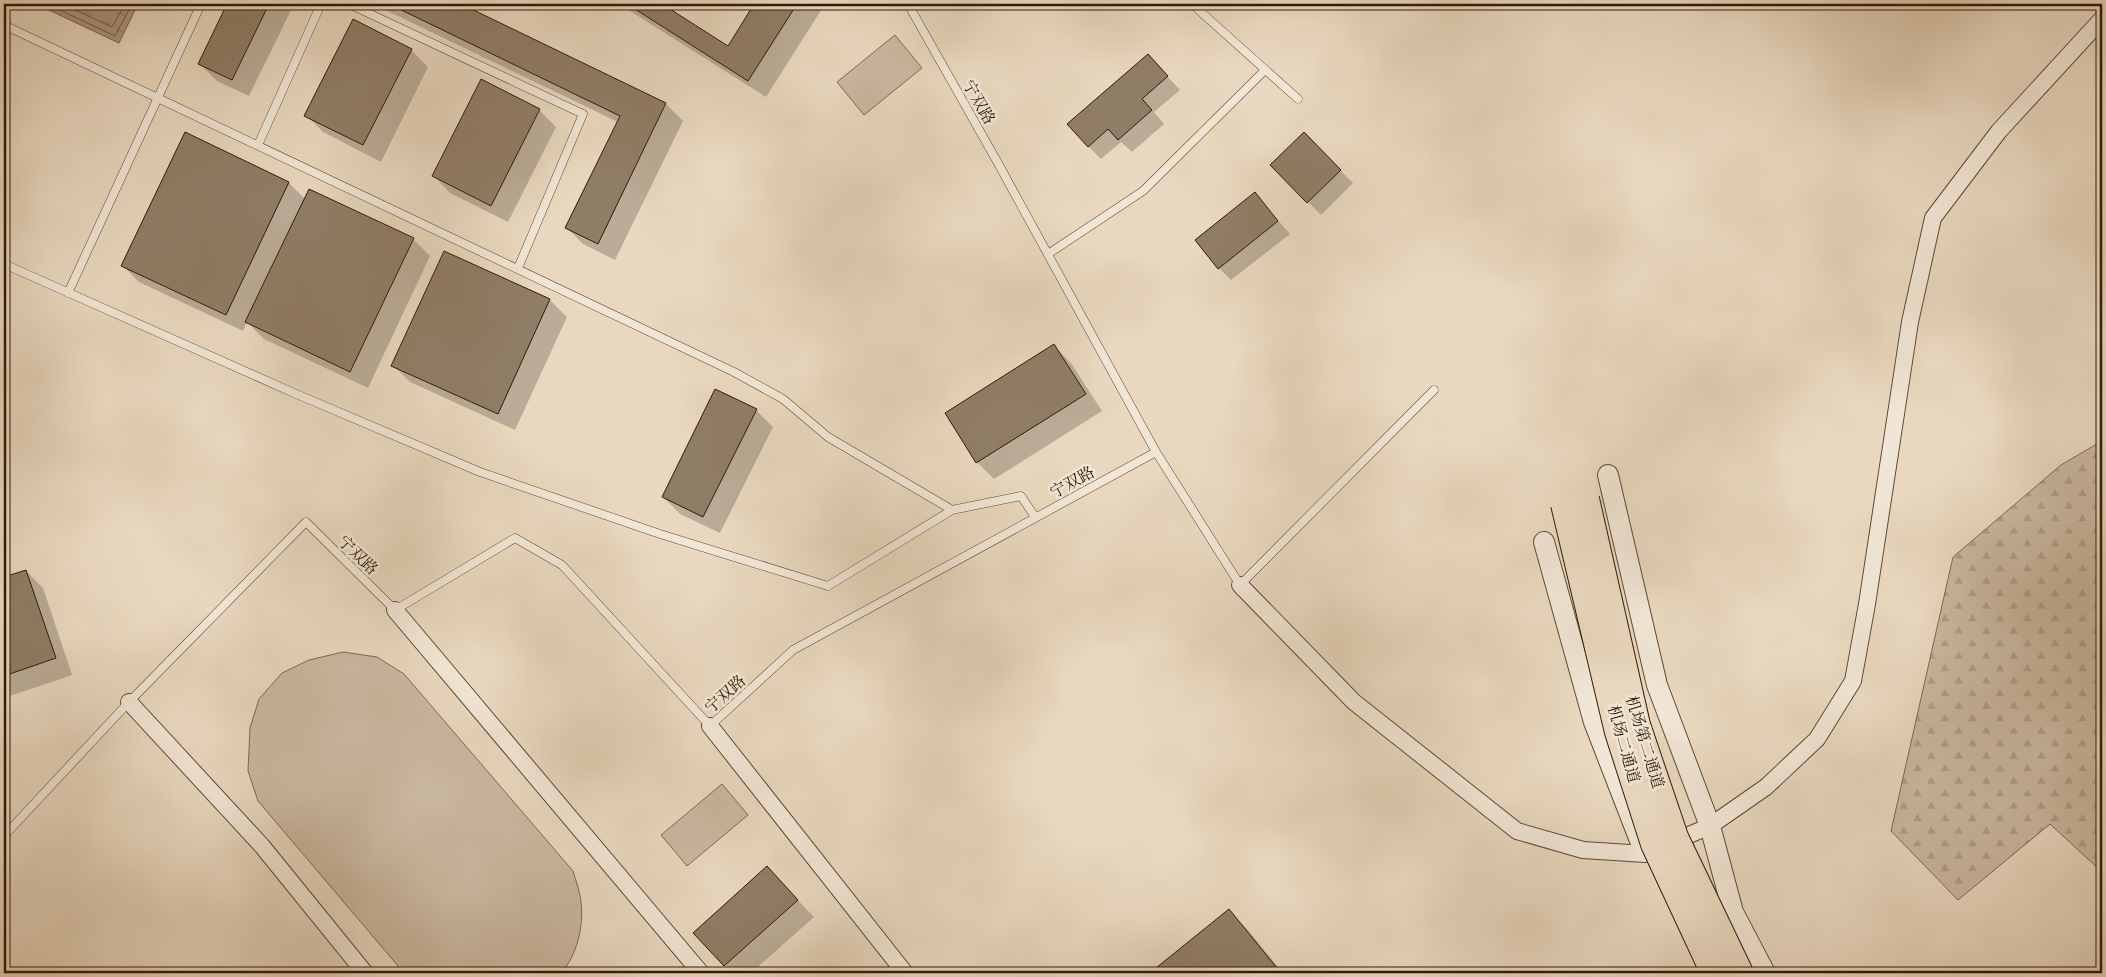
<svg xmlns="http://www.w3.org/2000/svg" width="2106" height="977" font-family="'EB Garamond','Noto Serif SC',serif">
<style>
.grass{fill:#cab8a0;stroke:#7d6953}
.forest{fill:url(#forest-firs);stroke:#7d6953}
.water{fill:url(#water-ripples);stroke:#79654f}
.shadow{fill:#0003}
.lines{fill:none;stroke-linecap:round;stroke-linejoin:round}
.shore{stroke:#6d5843;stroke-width:1}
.building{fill:#907d66;stroke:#301a06}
.service-casing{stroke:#5e4a34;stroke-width:9}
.minor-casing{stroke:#5e4a34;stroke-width:18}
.tertiary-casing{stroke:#5e4a34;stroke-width:22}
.service{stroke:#f1e6d5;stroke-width:8}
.minor{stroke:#f1e6d5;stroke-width:16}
.tertiary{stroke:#f1e6d5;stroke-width:20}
.trunk-bridge-casing{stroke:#301a06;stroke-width:28;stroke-linecap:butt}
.trunk-bridge{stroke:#e9d8bf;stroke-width:26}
.labels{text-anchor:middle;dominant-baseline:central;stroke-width:5;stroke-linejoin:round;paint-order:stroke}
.street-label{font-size:16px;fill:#301a06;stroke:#f1e6d5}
</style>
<defs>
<pattern id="forest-firs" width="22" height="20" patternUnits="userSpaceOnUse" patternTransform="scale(1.25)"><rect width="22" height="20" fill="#cab8a0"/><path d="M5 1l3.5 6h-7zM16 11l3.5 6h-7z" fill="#ae9e88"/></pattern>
<pattern id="water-ripples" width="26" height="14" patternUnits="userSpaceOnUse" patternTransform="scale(1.25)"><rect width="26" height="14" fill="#aa9780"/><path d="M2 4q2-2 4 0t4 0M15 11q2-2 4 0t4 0" fill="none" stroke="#8b7a67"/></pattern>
</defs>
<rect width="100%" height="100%" fill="#e9d8bf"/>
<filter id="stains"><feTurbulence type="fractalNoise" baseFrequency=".004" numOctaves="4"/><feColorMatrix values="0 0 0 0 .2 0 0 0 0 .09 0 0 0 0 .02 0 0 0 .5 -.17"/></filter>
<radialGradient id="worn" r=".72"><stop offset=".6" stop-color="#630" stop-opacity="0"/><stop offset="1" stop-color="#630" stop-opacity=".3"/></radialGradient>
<path class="grass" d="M895,35L922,68L864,115L837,82Z
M343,652L377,657L404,674L573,871C576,881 580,892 581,902C584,925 577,956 561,973H404L258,801L248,771L250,728L259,699L282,673L309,660Z
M722,784L748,815L687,866L661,835Z"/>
<path class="forest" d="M2102,441V872L2050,824L1958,900L1891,831L1953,557L2061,465Z"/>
<path class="water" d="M36,4H138L119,43Z"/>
<path class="shadow" d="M229,4H294L249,96L217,81L200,64Z
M373,4H458L666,104L683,121L615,260L583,244L566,227L618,122Z
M619,4H659L728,47L756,4H825L766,97Z
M411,50L428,67L381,162L323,132L306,115Z
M1148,56L1180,90L1154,112L1164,124L1132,152L1121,142L1101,159L1088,146Z
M539,110L556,127L508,222L450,193L434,176Z
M1304,134L1353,183L1321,215L1272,165Z
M289,183L305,199L413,239L430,256L368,388L264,339L247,322L243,331L139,282L122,265Z
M1255,194L1290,234L1231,280L1219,268Z
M445,253L550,300L567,317L515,430L410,382L393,365Z
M1054,346L1071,363L1102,411L994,479L977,462Z
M756,410L773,427L720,533L680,514L663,497Z
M4,498L7,508L4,509Z
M26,571L43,588L72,675L4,698V579Z
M767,868L814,917L751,973H733L725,965Z
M1229,911L1246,928L1283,973H1154Z"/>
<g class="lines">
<path class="shore" d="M47,4L115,36L132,4
M62,4L112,27L125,4"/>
</g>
<path class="building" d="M227,4H269L232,80L198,64Z
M389,4H461L666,103L598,244L565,228L620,116Z
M627,4H662L728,46L754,4H797L748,81Z
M353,19L412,49L363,145L304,116Z
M1148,54L1168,76L1142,99L1152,110L1118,140L1108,129L1088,147L1067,124Z
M481,79L540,109L491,206L432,176Z
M185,132L289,182L226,315L121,266Z
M1304,132L1341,170L1307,203L1270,165Z
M309,189L414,238L350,372L245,322Z
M1255,192L1278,221L1218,269L1195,240Z
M444,251L550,299L498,414L391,366Z
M1054,344L1086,394L976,463L945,413Z
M715,389L757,409L703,517L662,497Z
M26,570L56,658L4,676V577Z
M767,866L798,900L724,966L693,933Z
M1229,909L1281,973H1152L1151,972Z"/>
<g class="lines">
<g class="service-casing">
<path id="service" d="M349,4L583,114L518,268
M1192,4L1298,99
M4,25L734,372L783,399L828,437L952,510
M258,145L321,4
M1048,254L1143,191L1265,70
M4,264L294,393L480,472L660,534L828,586L952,510L1021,496L1035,517
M68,293L201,4
M1156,452L1240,585L1434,390
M4,836L129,702L306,522L395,610L515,538L562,565L710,726L793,650L1156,452L999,165L908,4"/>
</g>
<g class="minor-casing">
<path id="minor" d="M1240,585L1354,702L1517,831L1583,850L1645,854L1710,826L1766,787L1817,739L1853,681L1867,604L1910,322L1933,218L1999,131L2102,19
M395,610L701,973
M129,702L262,846L365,973
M710,726L905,973"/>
</g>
<g class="tertiary-casing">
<path id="tertiary" d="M1608,475L1657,685L1710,826L1733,912L1765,973
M1544,542L1594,722L1644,851"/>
</g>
<use href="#service" class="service"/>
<use href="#minor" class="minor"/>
<use href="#tertiary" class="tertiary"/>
<g class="trunk-bridge-casing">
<path id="trunk-bridge" d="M1586,499L1637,725L1675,837L1740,973
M1564,504L1618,732L1654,844L1714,973"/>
</g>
<use href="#trunk-bridge" class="trunk-bridge"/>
</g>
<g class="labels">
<g class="street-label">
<text transform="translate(979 102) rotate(60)">宁双路</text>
<text transform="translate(1072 482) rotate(-29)">宁双路</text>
<text transform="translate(358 555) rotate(44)">宁双路</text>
<text transform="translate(725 694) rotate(-42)">宁双路</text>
<text transform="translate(1645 742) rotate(73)">机场第二通道</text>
<text transform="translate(1624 744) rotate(74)">机场二通道</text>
</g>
</g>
<rect width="2106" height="977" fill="none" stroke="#e9d8bf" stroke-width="20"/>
<rect x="5" y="5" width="2096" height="967" fill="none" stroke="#301a06" stroke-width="2.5"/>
<rect x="10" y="10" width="2086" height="957" fill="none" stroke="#301a06"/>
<rect width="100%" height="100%" filter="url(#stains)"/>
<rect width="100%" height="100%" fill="url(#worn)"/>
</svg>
